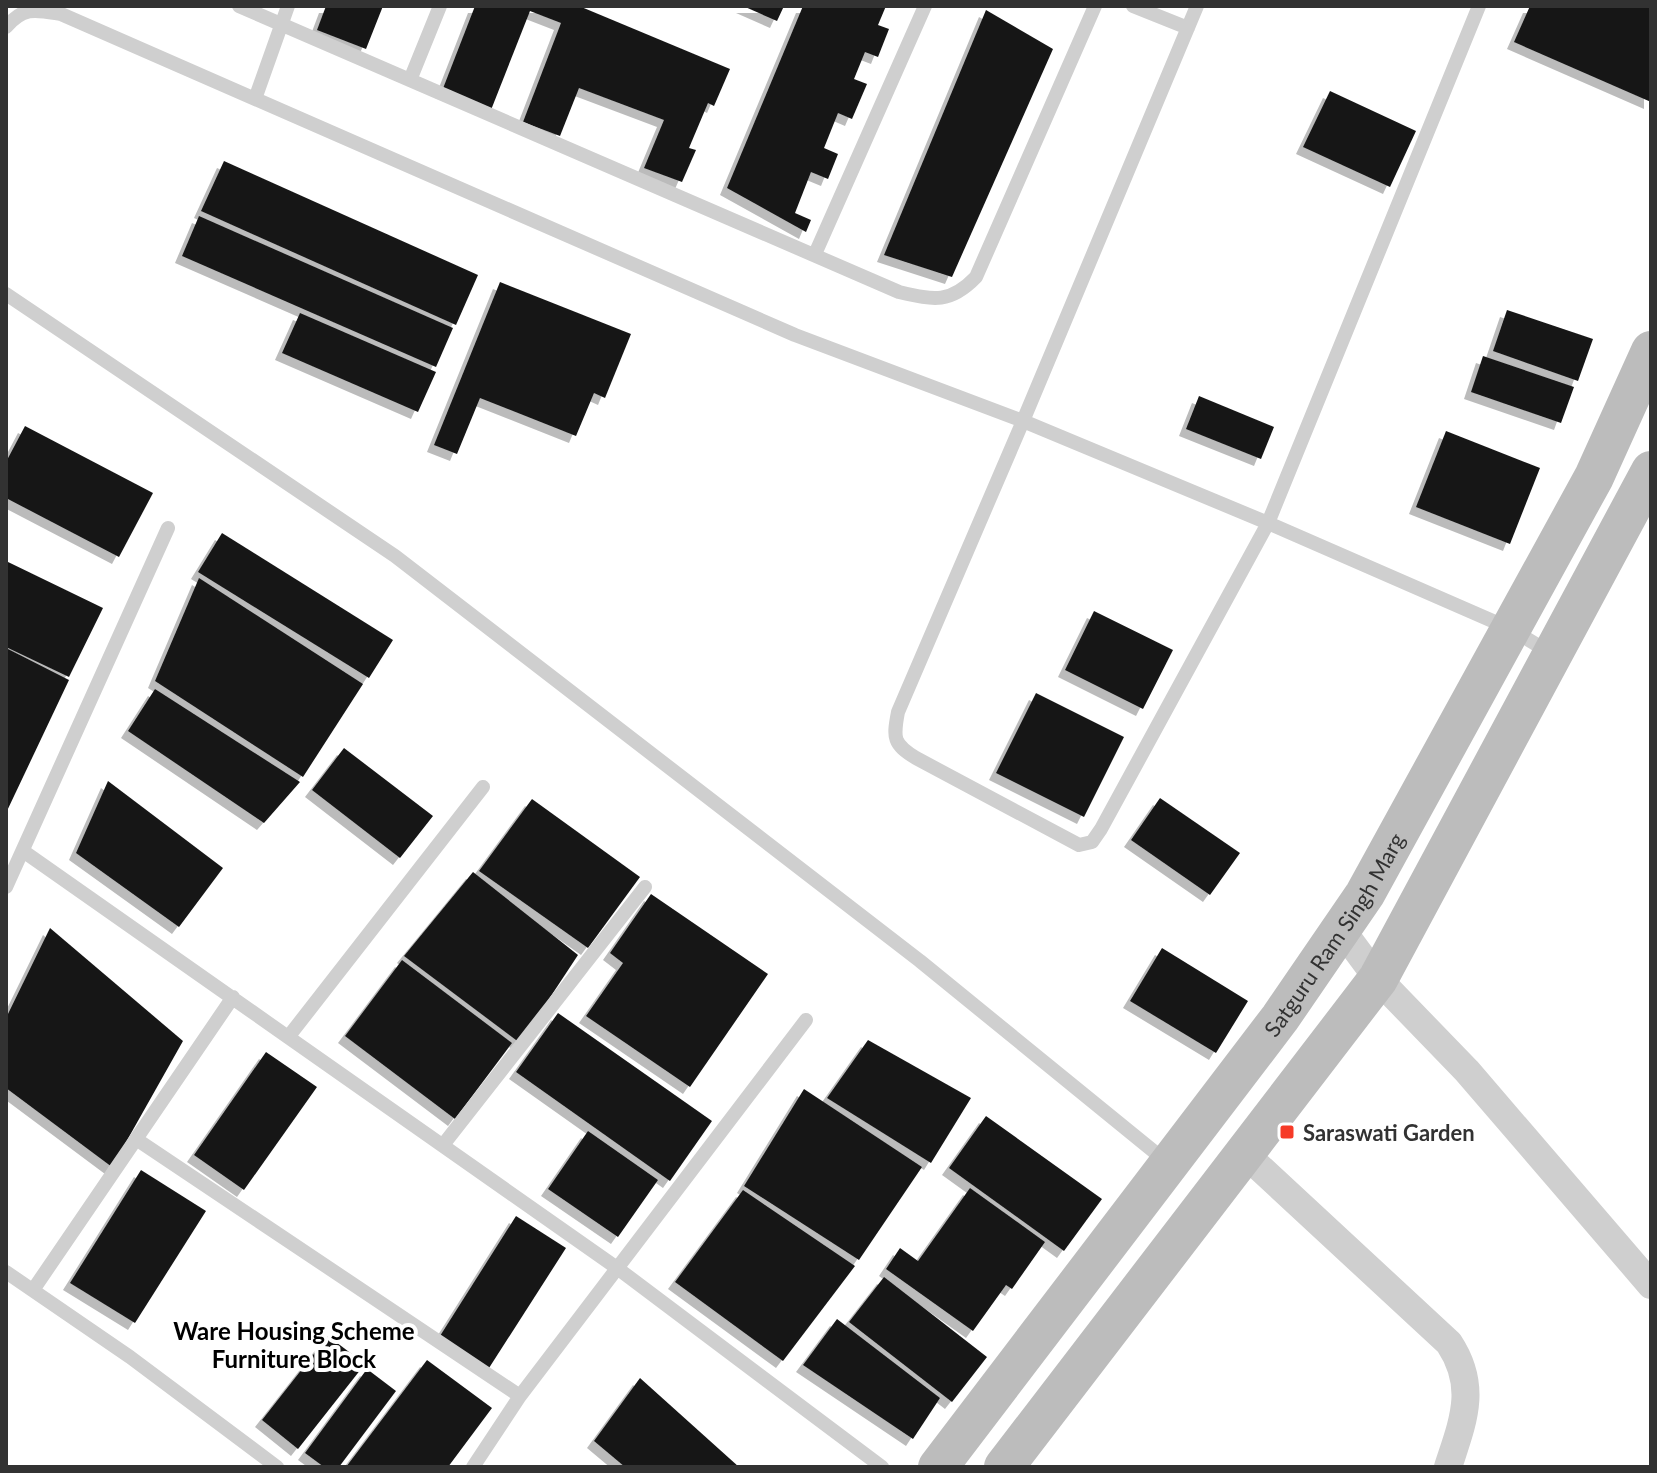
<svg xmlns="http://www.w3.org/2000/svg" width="1657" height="1473" font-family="Lato,sans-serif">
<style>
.building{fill:#191919;filter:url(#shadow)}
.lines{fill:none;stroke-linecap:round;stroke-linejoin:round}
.service{stroke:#cfcfcf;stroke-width:14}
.minor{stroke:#cfcfcf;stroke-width:28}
.secondary{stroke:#bcbcbc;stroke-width:40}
.poi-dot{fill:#f63a27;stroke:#fff;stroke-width:3}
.labels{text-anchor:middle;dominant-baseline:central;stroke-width:8;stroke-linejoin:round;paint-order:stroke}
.street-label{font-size:22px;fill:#323232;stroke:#fff}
.poi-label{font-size:22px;font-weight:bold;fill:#323232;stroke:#fff;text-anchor:start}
.neighbourhood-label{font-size:24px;font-weight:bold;fill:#000;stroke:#fff}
</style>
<defs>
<filter id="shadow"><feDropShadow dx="-7" dy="7" stdDeviation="0" flood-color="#0004"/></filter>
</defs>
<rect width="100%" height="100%" fill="#fff"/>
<path class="building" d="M326,6H383L366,49L317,30Z
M475,6H579L730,69L714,106L708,103L689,148L696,150L682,182L644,168L664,120L579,88L560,136L523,122L561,23L530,11L491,110L442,91Z
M743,6H784L777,21Z
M803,6H886L878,25L889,29L878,57L865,52L854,79L867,84L852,119L838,113L824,148L838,154L828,179L811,172L795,213L811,220L806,232L727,188Z
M1530,6H1651V102L1514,42Z
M986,10L1053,49L952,277L884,255Z
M1330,91L1416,131L1390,187L1303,147Z
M224,161L478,275L456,325L201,211Z
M199,216L453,328L436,367L182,256Z
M500,282L631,334L605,398L594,393L576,436L480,398L457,454L434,445Z
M1507,310L1593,339L1578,381L1493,351Z
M300,313L436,372L418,412L282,353Z
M1483,356L1574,387L1561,423L1471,392Z
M1199,396L1274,427L1261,459L1186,429Z
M25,426L153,493L119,557L6,498V462Z
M1446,431L1540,468L1510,544L1416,507Z
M222,533L393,640L369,678L198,572Z
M6,561L103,608L69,677L6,647Z
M199,578L363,684L303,777L155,681Z
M1094,611L1173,650L1143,709L1065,670Z
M6,648L69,680L6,813Z
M155,689L300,782L264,823L128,731Z
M1036,693L1124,737L1084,817L996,773Z
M344,748L433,816L400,858L312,790Z
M108,781L223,868L179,927L76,853Z
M1160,798L1240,853L1210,895L1131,840Z
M532,799L640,877L588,948L479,871Z
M473,872L578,955L520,1043L404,956Z
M651,894L768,974L690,1087L586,1016L623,963L610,953Z
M50,928L183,1041L112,1167L6,1088V1018Z
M1162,948L1248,1001L1216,1053L1130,1001Z
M402,960L512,1043L455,1119L345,1036Z
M558,1013L712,1121L670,1181L516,1072Z
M868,1040L971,1098L931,1163L827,1098Z
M266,1052L317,1087L244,1190L194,1155Z
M804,1089L922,1167L859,1260L744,1186Z
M986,1116L1102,1199L1064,1251L949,1168Z
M588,1131L658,1180L618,1237L548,1189Z
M141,1170L206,1211L135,1323L70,1283Z
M970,1188L1045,1242L1012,1289L1006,1285L973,1331L886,1269L900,1248L918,1261Z
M743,1190L855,1266L783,1361L675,1282Z
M516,1216L566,1248L489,1368L440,1336Z
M884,1277L987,1357L952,1402L849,1322Z
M837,1319L940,1398L913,1439L803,1365Z
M328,1336L365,1364L298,1449L262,1420Z
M427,1360L492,1408L448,1467H346Z
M367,1369L396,1391L339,1467H324L305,1453Z
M640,1378L739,1467H625L594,1441Z"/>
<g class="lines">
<path class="service" d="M239,6L899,292C934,300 950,304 976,277L1095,6
M1133,6L1188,28
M1197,6L1023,421L1268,523L1511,629L1552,654
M6,27C24,6 36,10 61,14L795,335L1023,421L898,712C893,738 893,744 916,758L1079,845L1092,842L1101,829L1268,523L1479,6
M410,80L440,6
M255,99L288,6
M815,254L925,6
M6,294L395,556L920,961L1168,1163
M23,851L617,1268L882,1467
M6,887L168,528
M289,1036L483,787
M136,1139L520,1396
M443,1145L645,887
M6,1272L130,1357L277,1467
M33,1290L233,997
M473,1467L520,1396L806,1020"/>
<path class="minor" d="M1341,929L1378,979L1467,1071L1651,1285
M1245,1154L1449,1343C1478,1387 1463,1421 1448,1467"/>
<g class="secondary">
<path id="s1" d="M938,1467L1280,1018L1365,894L1594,477L1651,351"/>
<path d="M1004,1467L1378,979L1651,471"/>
</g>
</g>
<rect class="poi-dot" x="1279" y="1124" width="16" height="16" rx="4"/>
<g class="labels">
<g class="street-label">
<text stroke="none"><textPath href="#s1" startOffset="664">Satguru Ram Singh Marg</textPath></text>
</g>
<g class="poi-label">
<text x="1303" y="1132">Saraswati Garden</text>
</g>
<g class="neighbourhood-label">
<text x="294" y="1330">Ware Housing Scheme<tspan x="294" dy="28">Furniture Block</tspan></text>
</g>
</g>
<rect width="1657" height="1473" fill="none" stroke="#323232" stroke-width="16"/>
</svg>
